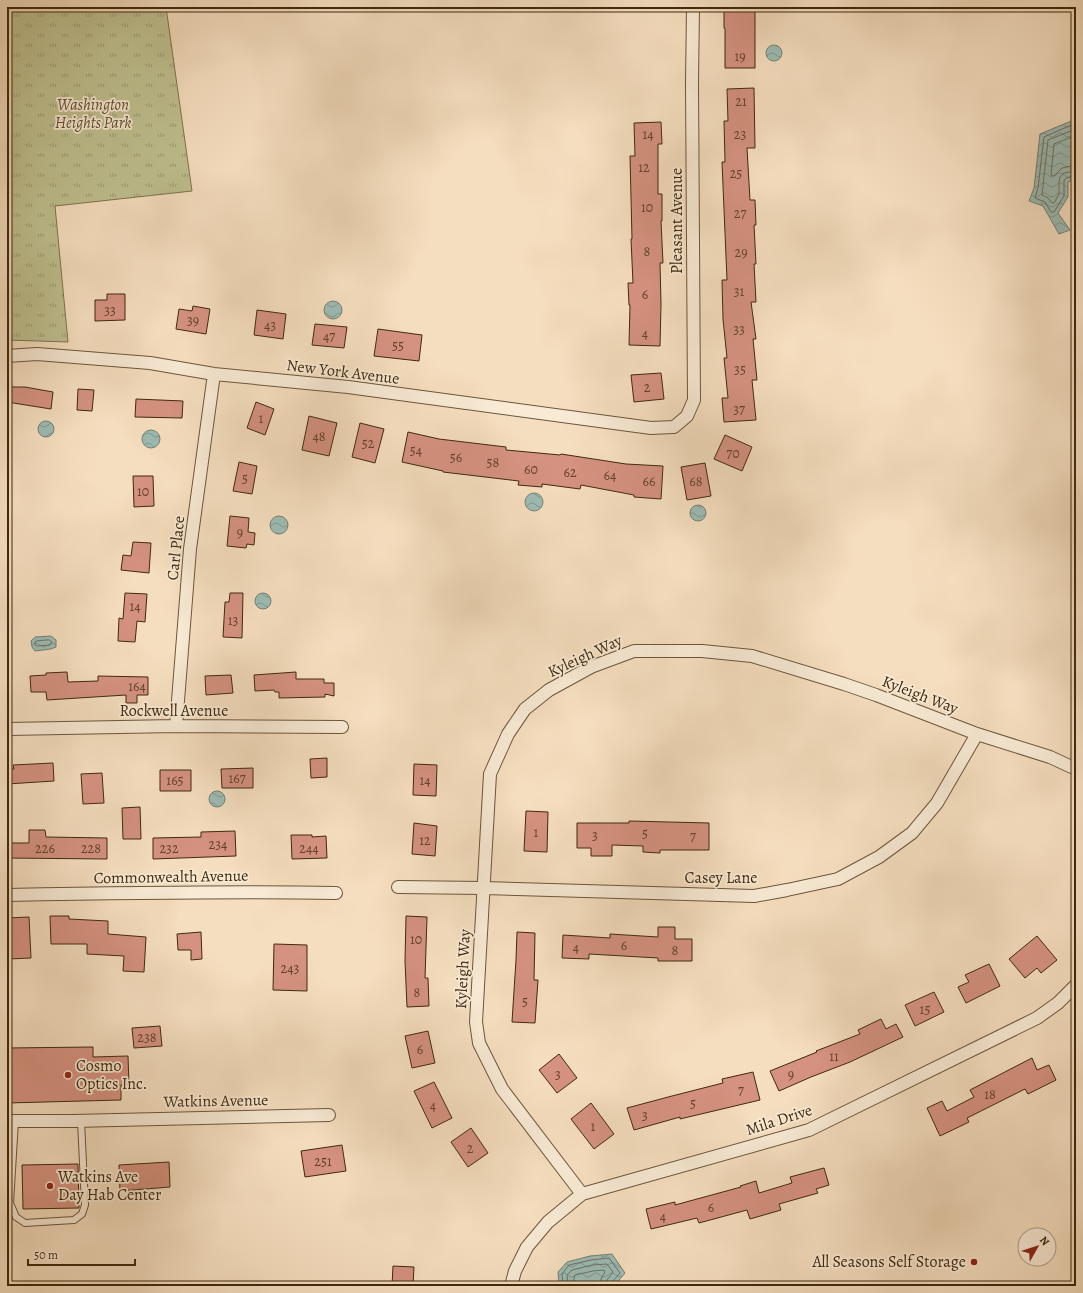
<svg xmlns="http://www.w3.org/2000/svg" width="1083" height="1293" font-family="Alegreya,serif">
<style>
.park{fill:url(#park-tufts);stroke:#7f744e}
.water{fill:url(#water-waves);stroke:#778172}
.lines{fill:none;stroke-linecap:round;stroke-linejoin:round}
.shore{stroke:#6e7261;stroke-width:1}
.building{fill:#d59280;stroke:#3f290d}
.service-casing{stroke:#6c563a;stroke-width:8}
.minor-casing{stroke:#6c563a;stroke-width:14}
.service{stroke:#f8ead5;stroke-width:6}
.minor{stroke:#f8ead5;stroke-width:12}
.poi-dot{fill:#8f2418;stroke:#f8ead5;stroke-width:1.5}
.labels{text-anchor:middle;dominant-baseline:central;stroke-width:3.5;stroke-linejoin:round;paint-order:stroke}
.number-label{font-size:14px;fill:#64432a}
.park-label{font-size:16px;font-style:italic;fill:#5f4f2e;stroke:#f8ead5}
.street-label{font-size:16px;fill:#3f290d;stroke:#f8ead5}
.poi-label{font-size:16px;fill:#3f290d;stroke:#f8ead5;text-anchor:start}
</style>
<defs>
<pattern id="park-tufts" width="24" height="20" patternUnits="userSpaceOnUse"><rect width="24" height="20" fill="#bfc090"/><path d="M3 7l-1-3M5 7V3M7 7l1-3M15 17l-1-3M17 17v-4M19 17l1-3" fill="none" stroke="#9d9c74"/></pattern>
<pattern id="water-waves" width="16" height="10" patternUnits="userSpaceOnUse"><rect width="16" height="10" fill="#9cbcb5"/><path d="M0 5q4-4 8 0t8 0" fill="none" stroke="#819992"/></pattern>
</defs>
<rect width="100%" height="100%" fill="#f5debf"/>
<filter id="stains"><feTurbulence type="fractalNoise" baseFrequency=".005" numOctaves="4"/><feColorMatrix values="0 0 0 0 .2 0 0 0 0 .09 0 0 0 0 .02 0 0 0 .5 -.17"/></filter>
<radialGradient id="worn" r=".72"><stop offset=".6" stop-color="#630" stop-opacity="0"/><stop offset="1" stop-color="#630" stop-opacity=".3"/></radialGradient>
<path class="park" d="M7,7H166L192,191L55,206L68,342L7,340Z"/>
<path class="water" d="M766 53a8 8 0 1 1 16 0a8 8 0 1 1-16 0Z
M1076,119V179L1068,182V197L1058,213L1070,230L1059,234L1043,206L1029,201L1034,188L1040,134Z
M324 310a9 9 0 1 1 18 0a9 9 0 1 1-18 0Z
M38 429a8 8 0 1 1 16 0a8 8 0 1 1-16 0Z
M142 439a9 9 0 1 1 18 0a9 9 0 1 1-18 0Z
M525 502a9 9 0 1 1 18 0a9 9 0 1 1-18 0Z
M690 513a8 8 0 1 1 16 0a8 8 0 1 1-16 0Z
M270 525a9 9 0 1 1 18 0a9 9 0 1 1-18 0Z
M255 601a8 8 0 1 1 16 0a8 8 0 1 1-16 0Z
M51,636L56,640V647L51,649L35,651L32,647L31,641L35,637Z
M209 799a8 8 0 1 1 16 0a8 8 0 1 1-16 0Z
M612,1254L625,1273L614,1286H559L558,1272L567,1262L590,1256Z"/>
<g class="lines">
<path class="shore" d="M1076,123L1044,137L1038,188L1035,198L1045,202L1051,212H1054L1064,196V180L1067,178L1076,176
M1076,129L1048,140L1042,195L1048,198L1052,203H1054L1059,194V182L1060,177L1064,173L1076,171
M1076,135L1054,144L1051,175L1054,176L1062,168L1076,165
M49,640L52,642L50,645L37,646L35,645V642L37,641Z
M563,1286L562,1274L569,1265L591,1260L609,1258L620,1273L612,1282L611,1286
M568,1286L567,1275L572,1270L592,1265L607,1264L613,1272L607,1280L606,1286
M574,1286V1278L575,1275L593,1271L604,1270L605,1272L601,1279L600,1286"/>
</g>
<path class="building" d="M724,7H755V68H725V28H724Z
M754,88L755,148H747L750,200H755L756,225H754L756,264H754L756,302H751L756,339H753L757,380H752L756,420L724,422L722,398H728L724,358H727L723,319L722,280H727L722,162H725L724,121H728L727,89Z
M661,122L662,144H658V194H662V221H661L663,263H660L661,304L660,346L629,345L630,305H629L628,283H633L631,239H632L630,156H635L634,123Z
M107,294H125V320L95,321V300H107Z
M193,306L210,309L206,334L176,329L179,309L192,311Z
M257,310L286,314L283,339L254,335Z
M315,324L347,327L344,348L312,345Z
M378,329L422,335L419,361L374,356Z
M661,373L664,399L634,402L631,375Z
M7,387H25L53,392L51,409L7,402Z
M78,389L94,390L92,411L77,410Z
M136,399L183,401L182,418L135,417Z
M256,402L274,409L265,435L247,428Z
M309,416L337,423L329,456L302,450Z
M360,423L384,429L375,463L352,457Z
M408,432L439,439L506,447V450L560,455L561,454L626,464L663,466L661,499L634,497V495L581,485L580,489L542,484V487L518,485L519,481L443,472V471L402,462Z
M725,435L752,447L742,471L714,459Z
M239,462L257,466L252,494L233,491Z
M705,463L711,496L687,500L681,467Z
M133,476H153L154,506L134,507Z
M230,516L249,518L248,532L255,533L254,545L247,544L246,548L227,546Z
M133,542L151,543L149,573L121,570L123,555L131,556Z
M125,593L147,594L145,622L137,621L135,642L118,641L119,618L123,619Z
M230,593H243L242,638L223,637L225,602H229Z
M67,672L68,682L98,681V676L148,677V695H137V703H126V695L47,700L46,692H31L30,676L46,675V673Z
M296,672V679H324V683H334V696L325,694V697L279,698V692H275L274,690L255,691L254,675Z
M231,675L233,693L206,695L205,676Z
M327,758V777L311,778L310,759Z
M53,763L54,781L7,784V769H14L13,765Z
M414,764L437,765L436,796L413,795Z
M253,768V788H222L221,769Z
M160,770H191V791H160Z
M102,773L104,803L83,804L81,774Z
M140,807L141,839H123L122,808Z
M526,811L548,812L547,852L524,851Z
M629,821L709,823V850H660V853L643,852V846L612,845V856H591V848H577V823H629Z
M414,823L437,826L435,856L412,854Z
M29,830H45L46,837L107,838V859L7,858V843H29Z
M235,831L236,856L153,859V838L201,837V832Z
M291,835H312V837L326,836L327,858L292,859Z
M50,916H69V919L108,921V934L146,937L144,972L123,971L124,956L87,954V944H51Z
M406,916L427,917L425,978H428L429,1006L407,1007L405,961Z
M29,917L31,958L9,959L7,918Z
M658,927H675V939H692V961H658V958L589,954V959L562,958L563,935L610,938V934L658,937Z
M201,932L202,959L191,960V950H178L177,934Z
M517,932L535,933L534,980H538L535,1023L512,1022L516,960Z
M1037,936L1057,960L1041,973L1037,968L1025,978L1009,959Z
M274,944L307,945V991L273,990Z
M989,964L1000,986L966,1003L958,987L969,982L965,975Z
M934,992L944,1012L915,1026L905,1005Z
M881,1019L886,1029L896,1024L903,1037L850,1062L811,1077L779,1091L770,1071L817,1052L816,1051L860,1034L858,1030Z
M160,1026L162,1046L134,1048L132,1028Z
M428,1031L435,1063L412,1068L405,1036Z
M93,1047V1057L128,1056L129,1085H121V1100L7,1103V1048Z
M559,1054L577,1078L557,1093L539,1070Z
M1032,1058L1037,1070L1049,1065L1056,1080L1028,1094L1025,1089L967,1118L969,1122L940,1136L927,1108L942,1101L947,1111L974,1097L970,1090Z
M753,1072L760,1100L680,1119V1117L634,1130L627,1108L672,1096L723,1083L722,1079Z
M434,1082L452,1118L432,1128L414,1091Z
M591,1103L614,1134L594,1149L571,1119Z
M471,1128L488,1153L468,1167L451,1142Z
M342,1145L346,1171L305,1177L301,1151Z
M169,1162L170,1187L120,1191L119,1165Z
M78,1164L79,1208L23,1209L22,1165Z
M824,1168L829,1185L816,1189L818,1193L779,1204L781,1210L750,1219L747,1210L699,1223L697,1218L651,1229L646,1209L675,1202V1205L741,1187L740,1186L756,1181L759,1193L792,1183L790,1177Z
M393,1266L414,1267L413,1286H392Z"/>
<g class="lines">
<g class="service-casing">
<path id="service" d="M15,1121L10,1203L16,1217L25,1223L74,1220L82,1214L85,1205L81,1121"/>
</g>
<g class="minor-casing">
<path id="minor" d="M7,356L37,354L150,363L214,374L348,387L651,428L674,427L687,416L694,400L692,83L693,7
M176,726L190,549L214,374
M7,729L176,726L342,727
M398,887L484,888L754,896L787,890L838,879L879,857L912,833L937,803L977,734
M7,895C117,893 227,891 336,893
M7,1121H73L329,1115
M582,1194L502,1089L479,1043L476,1022L490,774L508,734L525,709L549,690L591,667L634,651H702L752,656L844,684L876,695L977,734L1050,757L1076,769
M511,1286L515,1271L527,1247L548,1222L582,1194L809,1130L1037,1018L1058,1003L1076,985"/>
</g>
<use href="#service" class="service"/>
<use href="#minor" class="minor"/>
</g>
<g class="poi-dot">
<circle cx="68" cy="1075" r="4"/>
<circle cx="50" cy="1186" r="4"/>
<circle cx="974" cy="1262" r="4"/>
</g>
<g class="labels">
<g class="number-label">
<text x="740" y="56">19</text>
<text x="741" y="101">21</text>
<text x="648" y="134">14</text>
<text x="740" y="134">23</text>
<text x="644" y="167">12</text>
<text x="736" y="173">25</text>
<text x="647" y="207">10</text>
<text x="740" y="213">27</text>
<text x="647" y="251">8</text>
<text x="741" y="252">29</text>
<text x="739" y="291">31</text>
<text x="645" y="294">6</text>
<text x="110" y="310">33</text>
<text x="193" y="320">39</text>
<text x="270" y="325">43</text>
<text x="739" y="329">33</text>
<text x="645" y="333">4</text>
<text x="329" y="336">47</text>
<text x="398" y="345">55</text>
<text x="740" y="369">35</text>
<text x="647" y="387">2</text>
<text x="739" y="409">37</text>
<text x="261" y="418">1</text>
<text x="319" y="436">48</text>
<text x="368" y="443">52</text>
<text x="416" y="450">54</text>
<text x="733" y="453">70</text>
<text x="456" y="457">56</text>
<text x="493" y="462">58</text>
<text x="531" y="469">60</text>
<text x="570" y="472">62</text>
<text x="610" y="475">64</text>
<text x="245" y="478">5</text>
<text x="649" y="481">66</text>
<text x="696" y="481">68</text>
<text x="143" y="491">10</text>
<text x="240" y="532">9</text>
<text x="135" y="606">14</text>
<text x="233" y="620">13</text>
<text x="137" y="686">164</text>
<text x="237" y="778">167</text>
<text x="175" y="780">165</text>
<text x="425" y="780">14</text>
<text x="536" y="832">1</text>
<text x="645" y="833">5</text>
<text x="595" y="835">3</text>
<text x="693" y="836">7</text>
<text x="425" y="840">12</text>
<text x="218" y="844">234</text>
<text x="45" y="848">226</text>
<text x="91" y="848">228</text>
<text x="169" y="848">232</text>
<text x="309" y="848">244</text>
<text x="416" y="939">10</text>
<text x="624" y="945">6</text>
<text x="576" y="947">4</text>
<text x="675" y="950">8</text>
<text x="290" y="968">243</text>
<text x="417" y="992">8</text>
<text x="525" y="1001">5</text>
<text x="925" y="1009">15</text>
<text x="147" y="1037">238</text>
<text x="420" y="1049">6</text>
<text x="834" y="1056">11</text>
<text x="558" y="1074">3</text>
<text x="791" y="1074">9</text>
<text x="741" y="1090">7</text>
<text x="990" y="1094">18</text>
<text x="693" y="1103">5</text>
<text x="433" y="1105">4</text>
<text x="645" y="1115">3</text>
<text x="593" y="1126">1</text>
<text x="470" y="1148">2</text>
<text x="323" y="1161">251</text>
<text x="711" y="1207">6</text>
<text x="663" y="1216">4</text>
</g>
<g class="park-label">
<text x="93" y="105">Washington<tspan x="93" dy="18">Heights Park</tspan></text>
</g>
<g class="street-label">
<text transform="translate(677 221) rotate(-90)">Pleasant Avenue</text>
<text transform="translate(343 372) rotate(7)">New York Avenue</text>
<text transform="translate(176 548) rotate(-84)">Carl Place</text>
<text transform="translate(585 656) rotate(-25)">Kyleigh Way</text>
<text transform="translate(920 695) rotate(21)">Kyleigh Way</text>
<text x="174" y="711">Rockwell Avenue</text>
<text transform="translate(171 877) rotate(-1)">Commonwealth Avenue</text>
<text x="721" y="878">Casey Lane</text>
<text transform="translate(463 969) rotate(-87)">Kyleigh Way</text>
<text transform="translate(216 1101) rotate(-1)">Watkins Avenue</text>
<text transform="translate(779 1120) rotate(-18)">Mila Drive</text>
</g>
<g class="poi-label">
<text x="76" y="1066">Cosmo<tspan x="76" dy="18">Optics Inc.</tspan></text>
<text x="58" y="1177">Watkins Ave<tspan x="58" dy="18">Day Hab Center</tspan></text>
<text x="966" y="1262" text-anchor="end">All Seasons Self Storage</text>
</g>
</g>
<rect width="1083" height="1293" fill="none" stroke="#f5debf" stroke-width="24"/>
<rect x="8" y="8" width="1067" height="1277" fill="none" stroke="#3f290d" stroke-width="2"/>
<rect x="12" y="12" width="1059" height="1269" fill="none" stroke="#3f290d"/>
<g transform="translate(1037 1247) rotate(51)"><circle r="19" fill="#f8ead5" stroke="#ae9d85"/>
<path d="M0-3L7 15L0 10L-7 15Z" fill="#8f2418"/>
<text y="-6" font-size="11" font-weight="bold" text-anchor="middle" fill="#3f290d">N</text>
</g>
<path d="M28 1259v6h107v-6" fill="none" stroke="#3f290d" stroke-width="2"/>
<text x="34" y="1259" font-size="12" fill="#3f290d" stroke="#f8ead5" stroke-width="3" paint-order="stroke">50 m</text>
<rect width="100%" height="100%" filter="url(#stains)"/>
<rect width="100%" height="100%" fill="url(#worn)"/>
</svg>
